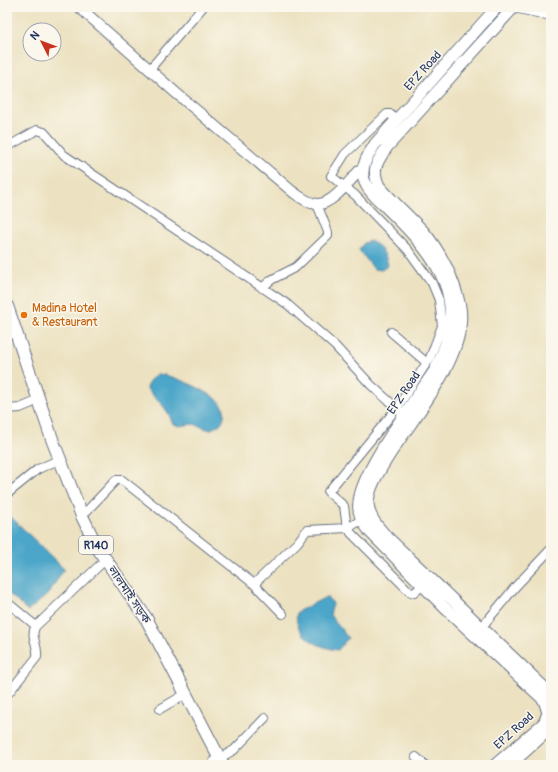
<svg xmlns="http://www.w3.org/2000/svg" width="558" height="772" font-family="Pangolin,'Noto Sans Bengali',sans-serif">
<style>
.water{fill:#4ba6c9;stroke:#336a94}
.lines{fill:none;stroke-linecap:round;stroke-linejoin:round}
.minor-casing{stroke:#646e81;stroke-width:10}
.tertiary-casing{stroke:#646e81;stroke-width:12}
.secondary-casing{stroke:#646e81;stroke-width:13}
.primary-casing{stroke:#646e81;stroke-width:14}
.minor{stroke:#fff;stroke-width:8}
.tertiary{stroke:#fff;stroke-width:10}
.secondary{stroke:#fff;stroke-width:11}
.primary{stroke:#fff;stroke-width:12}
.food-dot{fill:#e8710a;stroke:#fbf7ec;stroke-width:1.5}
.labels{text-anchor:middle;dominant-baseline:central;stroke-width:3;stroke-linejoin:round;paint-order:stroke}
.shield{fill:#fbf7ec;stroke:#5e6b89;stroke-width:1}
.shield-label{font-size:11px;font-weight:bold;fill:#1b2f5e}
.street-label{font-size:12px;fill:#1b2f5e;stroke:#fbf7ec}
.food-label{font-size:12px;fill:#c56008;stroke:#fbf7ec;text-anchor:start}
</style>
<rect width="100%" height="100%" fill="#fbf7ec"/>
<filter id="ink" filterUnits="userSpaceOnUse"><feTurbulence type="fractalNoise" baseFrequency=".025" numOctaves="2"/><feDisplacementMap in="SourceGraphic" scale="8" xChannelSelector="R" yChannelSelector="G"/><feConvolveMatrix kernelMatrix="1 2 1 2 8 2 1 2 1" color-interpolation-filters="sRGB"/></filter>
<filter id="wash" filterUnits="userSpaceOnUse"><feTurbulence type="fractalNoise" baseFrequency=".012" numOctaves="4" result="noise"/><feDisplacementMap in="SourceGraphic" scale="16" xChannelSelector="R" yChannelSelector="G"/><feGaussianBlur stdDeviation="0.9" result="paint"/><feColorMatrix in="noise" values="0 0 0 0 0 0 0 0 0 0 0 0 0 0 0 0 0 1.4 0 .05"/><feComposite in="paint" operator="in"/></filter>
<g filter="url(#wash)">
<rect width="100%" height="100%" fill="#ece2c1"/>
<path class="water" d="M370,241C380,244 386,255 388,265L382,270L374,269L359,250L364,243Z
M157,374C171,374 215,393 222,405C226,411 224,417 222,423L210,430L194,424L179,426L172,423C168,407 157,401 147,389L149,381Z
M7,513L64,569L48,594L28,611L7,592Z
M326,597L333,603L330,615L348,638L338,650C319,648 292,635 297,612Z"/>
</g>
<g filter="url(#ink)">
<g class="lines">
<g class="minor-casing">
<path id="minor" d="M149,70L203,7
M396,120L390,114H387L345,154L331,176L355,195L408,250L432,283L439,300L442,326L430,358L397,408L328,492L344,506L346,521L351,533L411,593H414L422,586
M7,147L37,130L44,132L64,155L287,304L335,346L371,385L401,412
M262,288L271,280L296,267L328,236V232L317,204
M391,332L427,363
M7,409L20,408L32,403
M7,494L38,469L54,462
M82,516L116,480H122L254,584L283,614
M254,584L297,543L307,530L348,528L366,517
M7,602L36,626
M481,628L516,586L551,549
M7,695L37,657C39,645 29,636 36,626L105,560
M160,709L187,693
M416,757L425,765
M213,762L234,750L265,718"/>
</g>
<g class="tertiary-casing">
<path id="tertiary" d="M79,7L176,93L293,192C300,197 309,204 318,204C334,204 352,177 364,166
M514,7L551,15"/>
</g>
<g class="secondary-casing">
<path id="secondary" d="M514,7L387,147C377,162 371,169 379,186C393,202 409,216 423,231C441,252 455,281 460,307C468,356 413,417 388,457C380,470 368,488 368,504C369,517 377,526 385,535L551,694
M495,765L544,723L548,713L544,700L445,608L370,532C363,522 357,514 359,502C361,471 416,399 435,370C472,297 437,257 386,207C378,199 364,188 363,175C362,164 369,154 375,144L497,7
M510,765L551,728"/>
</g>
<g class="primary-casing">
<path id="primary" d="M7,306L52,439L82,516L97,547L146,618L223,765"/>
</g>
<use href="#minor" class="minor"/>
<use href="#tertiary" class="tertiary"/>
<use href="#secondary" class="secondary"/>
<use href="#primary" class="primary"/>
</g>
</g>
<circle class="food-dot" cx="24" cy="315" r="4"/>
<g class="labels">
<rect class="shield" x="79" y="536" width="34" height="18" rx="3"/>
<g class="shield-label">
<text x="96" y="545">R140</text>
</g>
<g class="street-label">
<text transform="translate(423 71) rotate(-48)">EPZ Road</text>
<text transform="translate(404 393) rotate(-56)">EPZ Road</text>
<text transform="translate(129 595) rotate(56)">লালমাই সড়ক</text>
<text transform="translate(514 731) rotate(-42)">EPZ Road</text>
</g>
<g class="food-label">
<text x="32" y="308">Madina Hotel<tspan x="32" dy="14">&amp; Restaurant</tspan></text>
</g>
</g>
<rect width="558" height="772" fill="none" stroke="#fbf7ec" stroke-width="24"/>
<g transform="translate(42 42) rotate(312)"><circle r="19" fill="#fbf7ec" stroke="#a1a7b3"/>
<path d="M0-3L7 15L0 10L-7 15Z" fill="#c8321e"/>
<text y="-6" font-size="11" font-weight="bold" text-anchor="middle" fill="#1b2f5e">N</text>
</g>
</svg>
